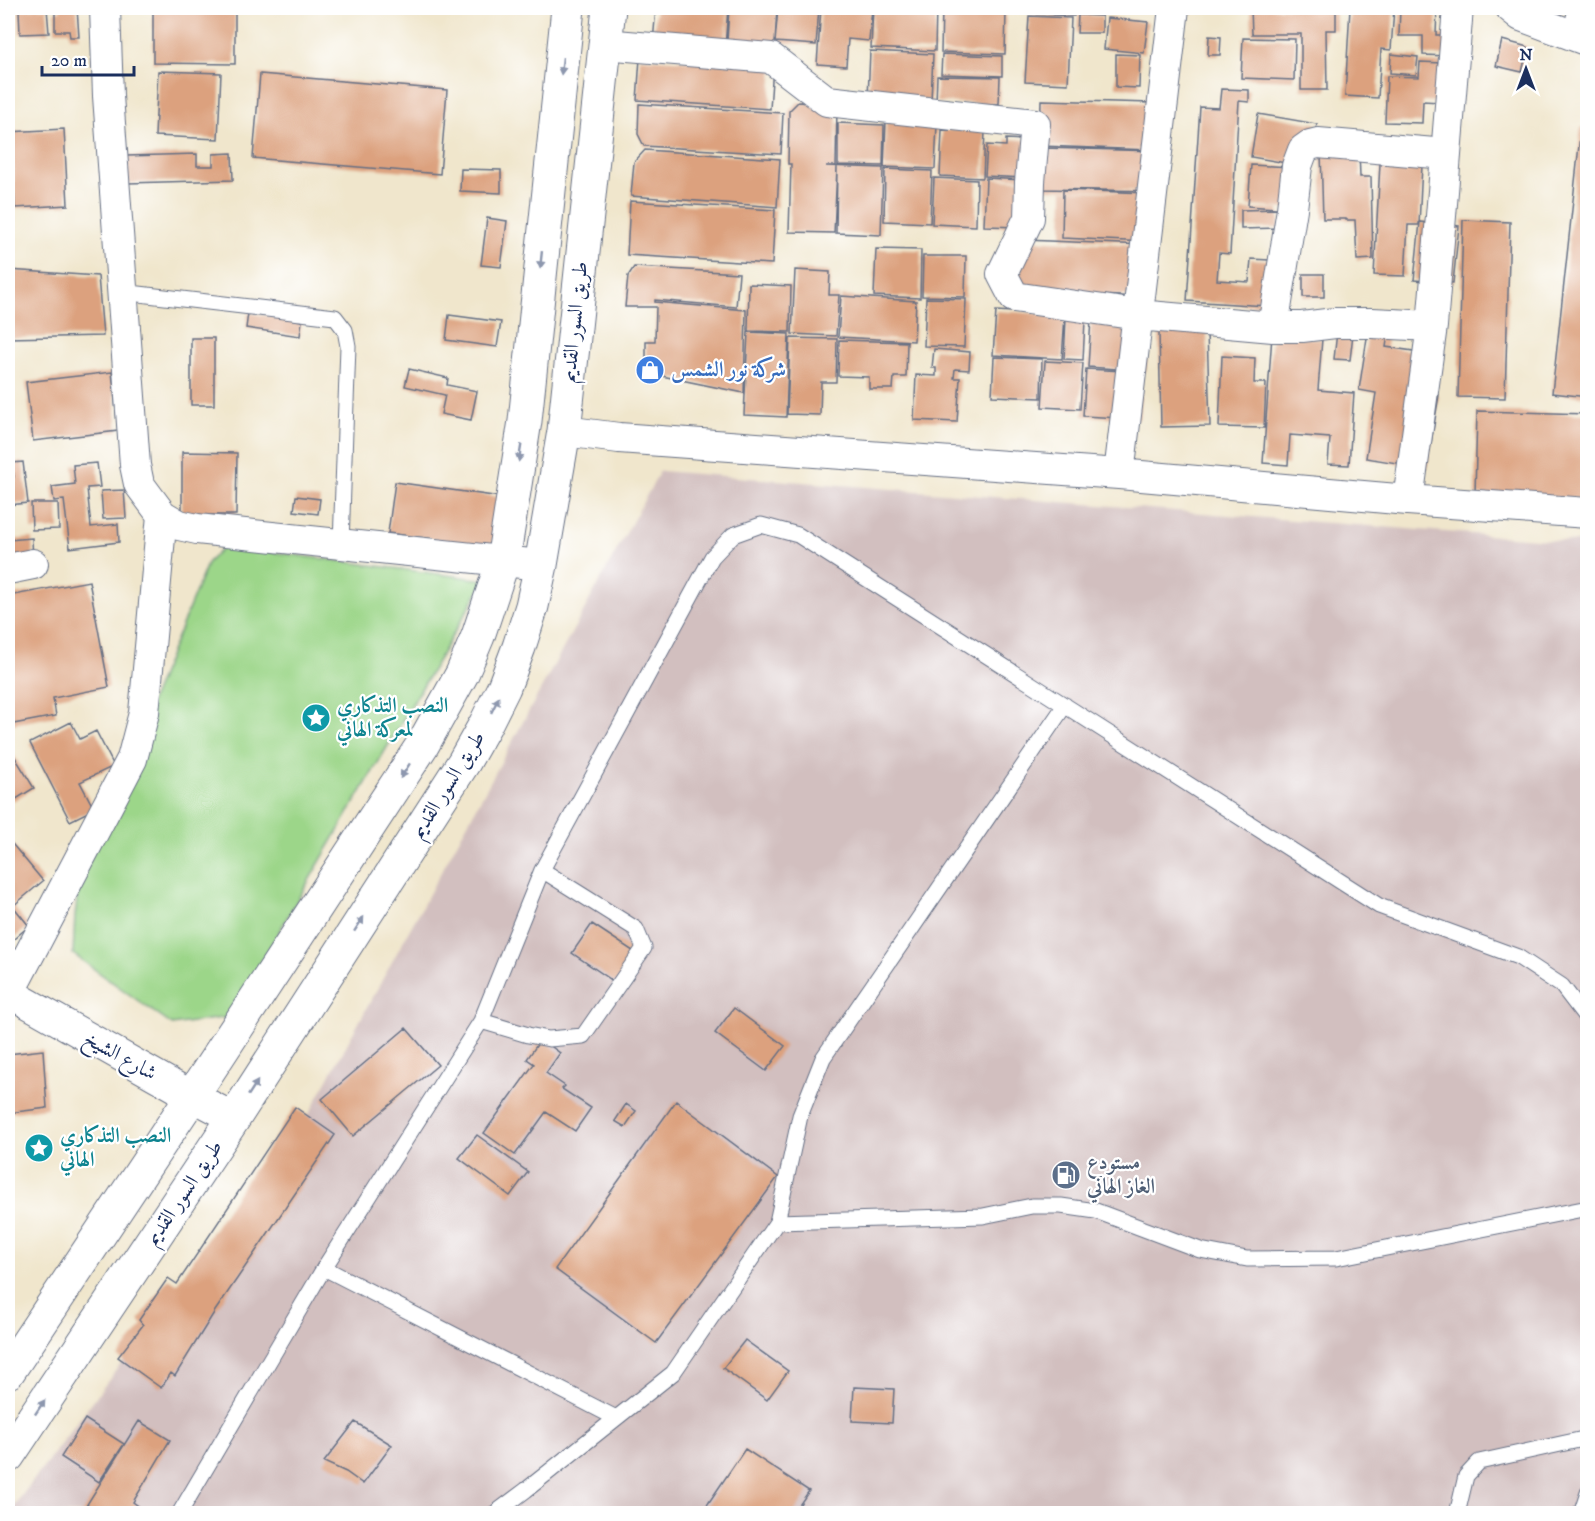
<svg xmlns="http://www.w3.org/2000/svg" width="1595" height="1521" font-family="'IM FELL DW Pica',Amiri,serif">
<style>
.industrial{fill:#d2bfbf}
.green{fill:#9cd689;stroke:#5c8274;stroke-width:1.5}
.building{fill:#dca17e}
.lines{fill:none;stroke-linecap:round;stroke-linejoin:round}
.lane-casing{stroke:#666f84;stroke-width:17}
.street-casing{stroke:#666f84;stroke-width:32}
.primary-casing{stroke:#666f84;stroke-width:35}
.lane{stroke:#fff;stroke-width:15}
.street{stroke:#fff;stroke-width:30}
.primary{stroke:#fff;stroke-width:33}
.oneway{fill:#8d97ae}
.labels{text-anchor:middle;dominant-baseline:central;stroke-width:4.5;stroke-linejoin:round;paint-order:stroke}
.street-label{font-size:21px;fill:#1b2f5e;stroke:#fff}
.shop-label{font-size:21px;font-weight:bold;fill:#366cbe;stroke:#fff;text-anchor:start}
.culture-label{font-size:21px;font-weight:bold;fill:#0d838f;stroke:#fff;text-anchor:start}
.service-label{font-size:21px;font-weight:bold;fill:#4e5e75;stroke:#fff;text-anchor:start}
</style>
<rect width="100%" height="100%" fill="#fff"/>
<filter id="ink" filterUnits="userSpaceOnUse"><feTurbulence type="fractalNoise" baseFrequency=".0167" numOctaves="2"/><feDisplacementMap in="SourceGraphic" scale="12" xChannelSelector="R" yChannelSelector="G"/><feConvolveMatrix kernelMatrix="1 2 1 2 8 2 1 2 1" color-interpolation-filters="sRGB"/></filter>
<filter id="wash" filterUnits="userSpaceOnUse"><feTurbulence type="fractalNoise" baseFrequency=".008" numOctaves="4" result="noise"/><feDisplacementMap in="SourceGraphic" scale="24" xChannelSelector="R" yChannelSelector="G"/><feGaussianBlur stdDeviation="1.35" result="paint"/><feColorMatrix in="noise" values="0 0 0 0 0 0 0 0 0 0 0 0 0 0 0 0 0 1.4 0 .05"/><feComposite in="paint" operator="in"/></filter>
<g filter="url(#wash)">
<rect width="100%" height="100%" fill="#f0e6cc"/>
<path class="industrial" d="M660,471L1587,543V1513L8,1514L310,1112Z"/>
<path class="green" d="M225,546L485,580L229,1017L172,1025L73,954L75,916L78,892L98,829L208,562Z"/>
<g id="blocks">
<path class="building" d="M34,8H47L49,33L20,34L19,10L34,9Z
M60,8H77L79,37H70L69,31H55V11H60Z
M153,8H235V64L153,63Z
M656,8H728L725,47L653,42Z
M729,8H777L775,44L727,42Z
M778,8H819L816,45L775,42Z
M821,8H872L869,41L848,39L846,66L817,64Z
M873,8H936L935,51L871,48Z
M1037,8H1075L1074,16L1037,14Z
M1084,8H1099L1098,14L1083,13Z
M1251,8H1336V30H1326L1327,90H1301V34H1252Z
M1350,8H1394L1391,50L1381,49L1378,98L1345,96Z
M1400,8H1437L1436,35H1449L1448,56L1423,55V36H1399Z
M942,9L1006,11L1005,54L941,52Z
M1078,15L1102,16V33H1077Z
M1029,16L1071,18L1068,84L1025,82Z
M1107,18L1148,22L1144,53L1104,49Z
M1209,36L1221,37L1220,55H1208Z
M1243,38L1295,39L1294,80L1241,78Z
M1502,40L1528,47L1522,72L1496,66Z
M870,51L933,54L931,101L868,98Z
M942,54L1002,56V76L941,74Z
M1116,54L1140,55L1139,88L1116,87Z
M1391,54L1418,57L1416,75L1390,73Z
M640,58L773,66L770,109L637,100Z
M1420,62L1442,63L1440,102L1423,101L1422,123L1385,122L1387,76L1419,77Z
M158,71L221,73L218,139L155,136Z
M260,74L447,90L440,174L253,158Z
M937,76L1000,77L999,104L936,102Z
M1221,89L1249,90V102L1239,101L1230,254L1219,253L1217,280L1249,282L1251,259L1286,261L1283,307L1187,301L1200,107L1219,108Z
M1041,100L1152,103L1151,150L1040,146Z
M798,102L837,105L836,166H826L883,168L881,235L836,233L837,167L834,233L789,232L791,164H788L789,111Z
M639,104L783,113L781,154L644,146L638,134Z
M1258,114L1317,124L1309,167L1251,157Z
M886,121L937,123L935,169L884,167Z
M838,123L884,125L883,166L838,165Z
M1581,127H1588V397L1552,393Z
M64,129L68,205L15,208L13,163H8V132Z
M942,130L985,131L983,178L940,176Z
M1006,139L1027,140L1026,178L985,176L987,145L1006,146Z
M1042,148L1158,151L1157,191L1041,189Z
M645,150L780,159L777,207L631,196L634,162Z
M1359,151L1360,177H1371L1373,259L1357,260L1355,220H1346V219H1323L1321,152Z
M232,153L233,180L128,183L127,156L197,154V166H213V154Z
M1380,163L1422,165L1419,225H1408L1405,276L1374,275Z
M1251,165L1291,167L1289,209L1248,206Z
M461,169L501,170V193L460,191Z
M885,169L932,171L930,223L884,221Z
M934,178L977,180L976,226L932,224Z
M986,178L1023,180L1022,227L984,226Z
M1063,190L1149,193L1147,242L1062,238Z
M630,201L775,210L772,264L627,255Z
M1279,209V228L1241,229V210Z
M487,218L507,221L501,267L481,265Z
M1463,220L1510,222L1505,398L1458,397Z
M1420,222L1459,226L1453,283L1414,280Z
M1025,240L1146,245L1144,297L1023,292L1019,275Z
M876,249L921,250L920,298L874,296Z
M923,256H966L965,297L922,296Z
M634,267L739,273L736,307L655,300V302L746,310L744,393L662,376L646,359V341H655L656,307H625L628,276Z
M8,270L98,276L103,336L8,338Z
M795,270L830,272L829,295H839L836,336L792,334Z
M1303,274H1324V297H1303Z
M749,284L791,286L790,332L748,331Z
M841,296L916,301L914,341L838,337Z
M926,298L966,299L964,347L924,346Z
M996,311L1065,315L1062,359L993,355Z
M248,313L302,321L300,336L246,328Z
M449,315L501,322L497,347L446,340Z
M1066,319L1085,320L1083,360L1064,359Z
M1091,319L1149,322L1146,371L1088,367Z
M1369,325L1389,328L1386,347L1427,353L1420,392L1439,395L1427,468L1366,458L1376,393L1359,390Z
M1207,331L1210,426L1161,427L1159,332Z
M748,332L789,334L786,417L744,415Z
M1337,332L1353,334L1350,360L1334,359Z
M1272,335L1322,339L1318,390L1354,393L1349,465L1328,464L1330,438L1290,435L1288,465L1263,463Z
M191,338H214V405H191Z
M790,338L837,339L836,382H821L820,415L787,414Z
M839,340L907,342L906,377H894L893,389H869V377L838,376Z
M934,349L970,352L969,370L955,369L954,378H960L957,422L914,420L916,375L936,376V368H932Z
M1222,356L1255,358L1254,383H1266L1264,428L1219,427Z
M994,357L1042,359L1041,398L992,396Z
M1045,361L1083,363L1080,409L1042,407Z
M409,369L448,378L447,385L477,391L471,420L441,414L445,395L405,386Z
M1086,369L1142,372L1139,419L1083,416Z
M112,372L118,431L33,441L26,382Z
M1477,411L1588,414V499L1475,495Z
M182,452L237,453L236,515H182Z
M23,462L28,503L8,505V478L14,477L12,463Z
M97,463L100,487L87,488L91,527L118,524L119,542L70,548L64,500L54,501L52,487L75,484L73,465Z
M395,482L500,497L493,547L388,533Z
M124,490L126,518L103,519L101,491Z
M296,496L320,499L318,514L294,511Z
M31,503H58L59,529L32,530Z
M32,538L33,562L8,564V540Z
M89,581L109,687L53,698L56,716L8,725V596Z
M71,722L80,739L96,731L114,766L80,782L94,809L70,821L30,743Z
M13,754L34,788L13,801L8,792V757Z
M8,839L43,881L13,906L29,926L8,944Z
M592,924L636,953L616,983L572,953Z
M734,1008L785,1046L766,1071L715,1033Z
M406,1028L438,1065L353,1136L322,1099Z
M541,1039L560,1053L546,1073L565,1086L562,1089L591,1108L575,1131L546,1112L515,1155L484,1133L534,1064L527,1059Z
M43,1050L47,1108L8,1113V1054Z
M676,1101L778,1177L656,1343L555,1269Z
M626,1104L636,1111L625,1127L615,1121Z
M295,1107L335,1135L215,1311L175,1376L171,1373L161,1388L118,1357L143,1325L139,1320L168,1278L177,1284Z
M477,1135L528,1172L510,1196L459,1158Z
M745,1340L788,1371L767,1400L723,1368Z
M854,1387L894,1389L892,1423L852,1421Z
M85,1419L124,1444L99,1482L61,1457Z
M139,1421L170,1440L133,1502L149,1514H81Z
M355,1422L392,1445L363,1484L346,1472L324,1462Z
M745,1449L809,1491L793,1514H701Z"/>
</g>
</g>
<g filter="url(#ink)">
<use href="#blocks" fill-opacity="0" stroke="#666f84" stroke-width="1.5"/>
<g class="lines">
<g class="lane-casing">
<path id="lane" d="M122,292L335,317L345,330L348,346L341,544
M481,1021L528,1035L549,1039L583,1036L644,948L636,929L542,870
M777,1222L983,1216L1032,1206H1061L1096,1211L1200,1250L1247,1259L1336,1258L1588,1208
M324,1268L616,1418
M179,1514L324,1268L481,1021L542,870L712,557L733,535L761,525L798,535L1379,906L1518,957L1562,986L1588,1020
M494,1514L526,1490L673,1373L777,1222L800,1116L823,1058L1065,705
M1457,1514L1466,1476L1479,1462L1588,1438
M1581,1514L1588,1493"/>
</g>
<g class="street-casing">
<path id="street" d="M105,8L108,96L135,465L139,484L162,515L179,525L197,529L541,565
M1511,8L1521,16L1588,41
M1577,37L1584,8
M604,44L771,58L827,101L1035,124L1030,182L1029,218L1002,274L1014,297L1138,315L1273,327H1302L1335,323H1372L1432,326
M1273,327L1292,209L1297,166L1303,150L1310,145L1318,143L1446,154
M564,431L619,438L1119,474L1408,500L1588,513
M1119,474L1174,8
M1408,500L1432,326L1458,8
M8,569L33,564
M8,992L192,1096L234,1118
M9,993L132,759L144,713L162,515"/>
</g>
<g class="primary-casing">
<path id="primary" d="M8,1372L192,1096L423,744L462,674L478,636L503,561L525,421L568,8
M8,1456L234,1118L464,762L485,725L504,687L519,647L532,606L541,565L564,431L609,8"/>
</g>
<use href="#lane" class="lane"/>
<use href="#street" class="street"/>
<use href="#primary" class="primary"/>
</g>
<defs><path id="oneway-solid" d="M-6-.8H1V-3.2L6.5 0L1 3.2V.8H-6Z" transform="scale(1.5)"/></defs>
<g class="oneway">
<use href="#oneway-solid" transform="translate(562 66) rotate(96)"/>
<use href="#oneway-solid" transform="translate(541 260) rotate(96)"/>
<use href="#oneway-solid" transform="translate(520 453) rotate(99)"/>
<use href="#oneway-solid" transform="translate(495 705) rotate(-64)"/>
<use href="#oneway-solid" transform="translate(405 771) rotate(123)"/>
<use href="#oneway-solid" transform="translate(359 924) rotate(-57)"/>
<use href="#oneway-solid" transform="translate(253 1088) rotate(-57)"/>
<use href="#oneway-solid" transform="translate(40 1407) rotate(-56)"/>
</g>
</g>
<defs>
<g id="shop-disc" transform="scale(1.5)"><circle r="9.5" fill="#3f7fe0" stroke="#fff"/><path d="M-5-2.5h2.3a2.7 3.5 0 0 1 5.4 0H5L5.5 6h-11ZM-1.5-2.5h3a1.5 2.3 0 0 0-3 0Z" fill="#fff"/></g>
<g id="sight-disc" transform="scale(1.5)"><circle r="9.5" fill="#0f9aa8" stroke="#fff"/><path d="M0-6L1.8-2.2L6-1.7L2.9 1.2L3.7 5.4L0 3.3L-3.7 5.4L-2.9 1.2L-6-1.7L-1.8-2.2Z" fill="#fff"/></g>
<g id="fuel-disc" transform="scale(1.5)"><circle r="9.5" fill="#5c6f8a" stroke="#fff"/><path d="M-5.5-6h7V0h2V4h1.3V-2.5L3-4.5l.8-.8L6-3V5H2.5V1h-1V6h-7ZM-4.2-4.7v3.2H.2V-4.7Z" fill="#fff"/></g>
</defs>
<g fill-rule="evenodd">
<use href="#shop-disc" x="650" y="370"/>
<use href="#sight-disc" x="316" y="718"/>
<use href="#sight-disc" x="39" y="1148"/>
<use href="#fuel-disc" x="1066" y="1175"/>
</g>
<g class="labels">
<g class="street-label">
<text transform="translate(575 322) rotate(-84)">طريق السور القديم</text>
<text transform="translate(448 785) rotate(-58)">طريق السور القديم</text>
<text transform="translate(120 1056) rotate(29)">شارع الشيخ</text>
<text transform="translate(184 1193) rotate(-56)">طريق السور القديم</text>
</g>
<g class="shop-label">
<text x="671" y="370">شركة نور الشمس</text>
</g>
<g class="culture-label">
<text x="337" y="706">النصب التذكاري<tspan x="337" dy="24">لمعركة الهاني</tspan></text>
<text x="60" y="1136">النصب التذكاري<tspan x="60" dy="24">الهاني</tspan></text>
</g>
<g class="service-label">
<text x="1087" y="1163">مستودع<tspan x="1087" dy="24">الغاز الهاني</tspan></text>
</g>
</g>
<rect width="1595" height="1521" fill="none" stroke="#fff" stroke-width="30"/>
<g transform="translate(1526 69)" stroke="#ffffff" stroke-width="4.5" paint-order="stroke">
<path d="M0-4.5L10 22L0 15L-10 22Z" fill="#1b2f5e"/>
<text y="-9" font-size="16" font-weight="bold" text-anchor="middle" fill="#1b2f5e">N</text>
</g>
<path d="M42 66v9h92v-9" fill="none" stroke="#1b2f5e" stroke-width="3"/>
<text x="51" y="66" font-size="18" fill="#1b2f5e" stroke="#ffffff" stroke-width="4.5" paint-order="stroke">20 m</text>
</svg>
